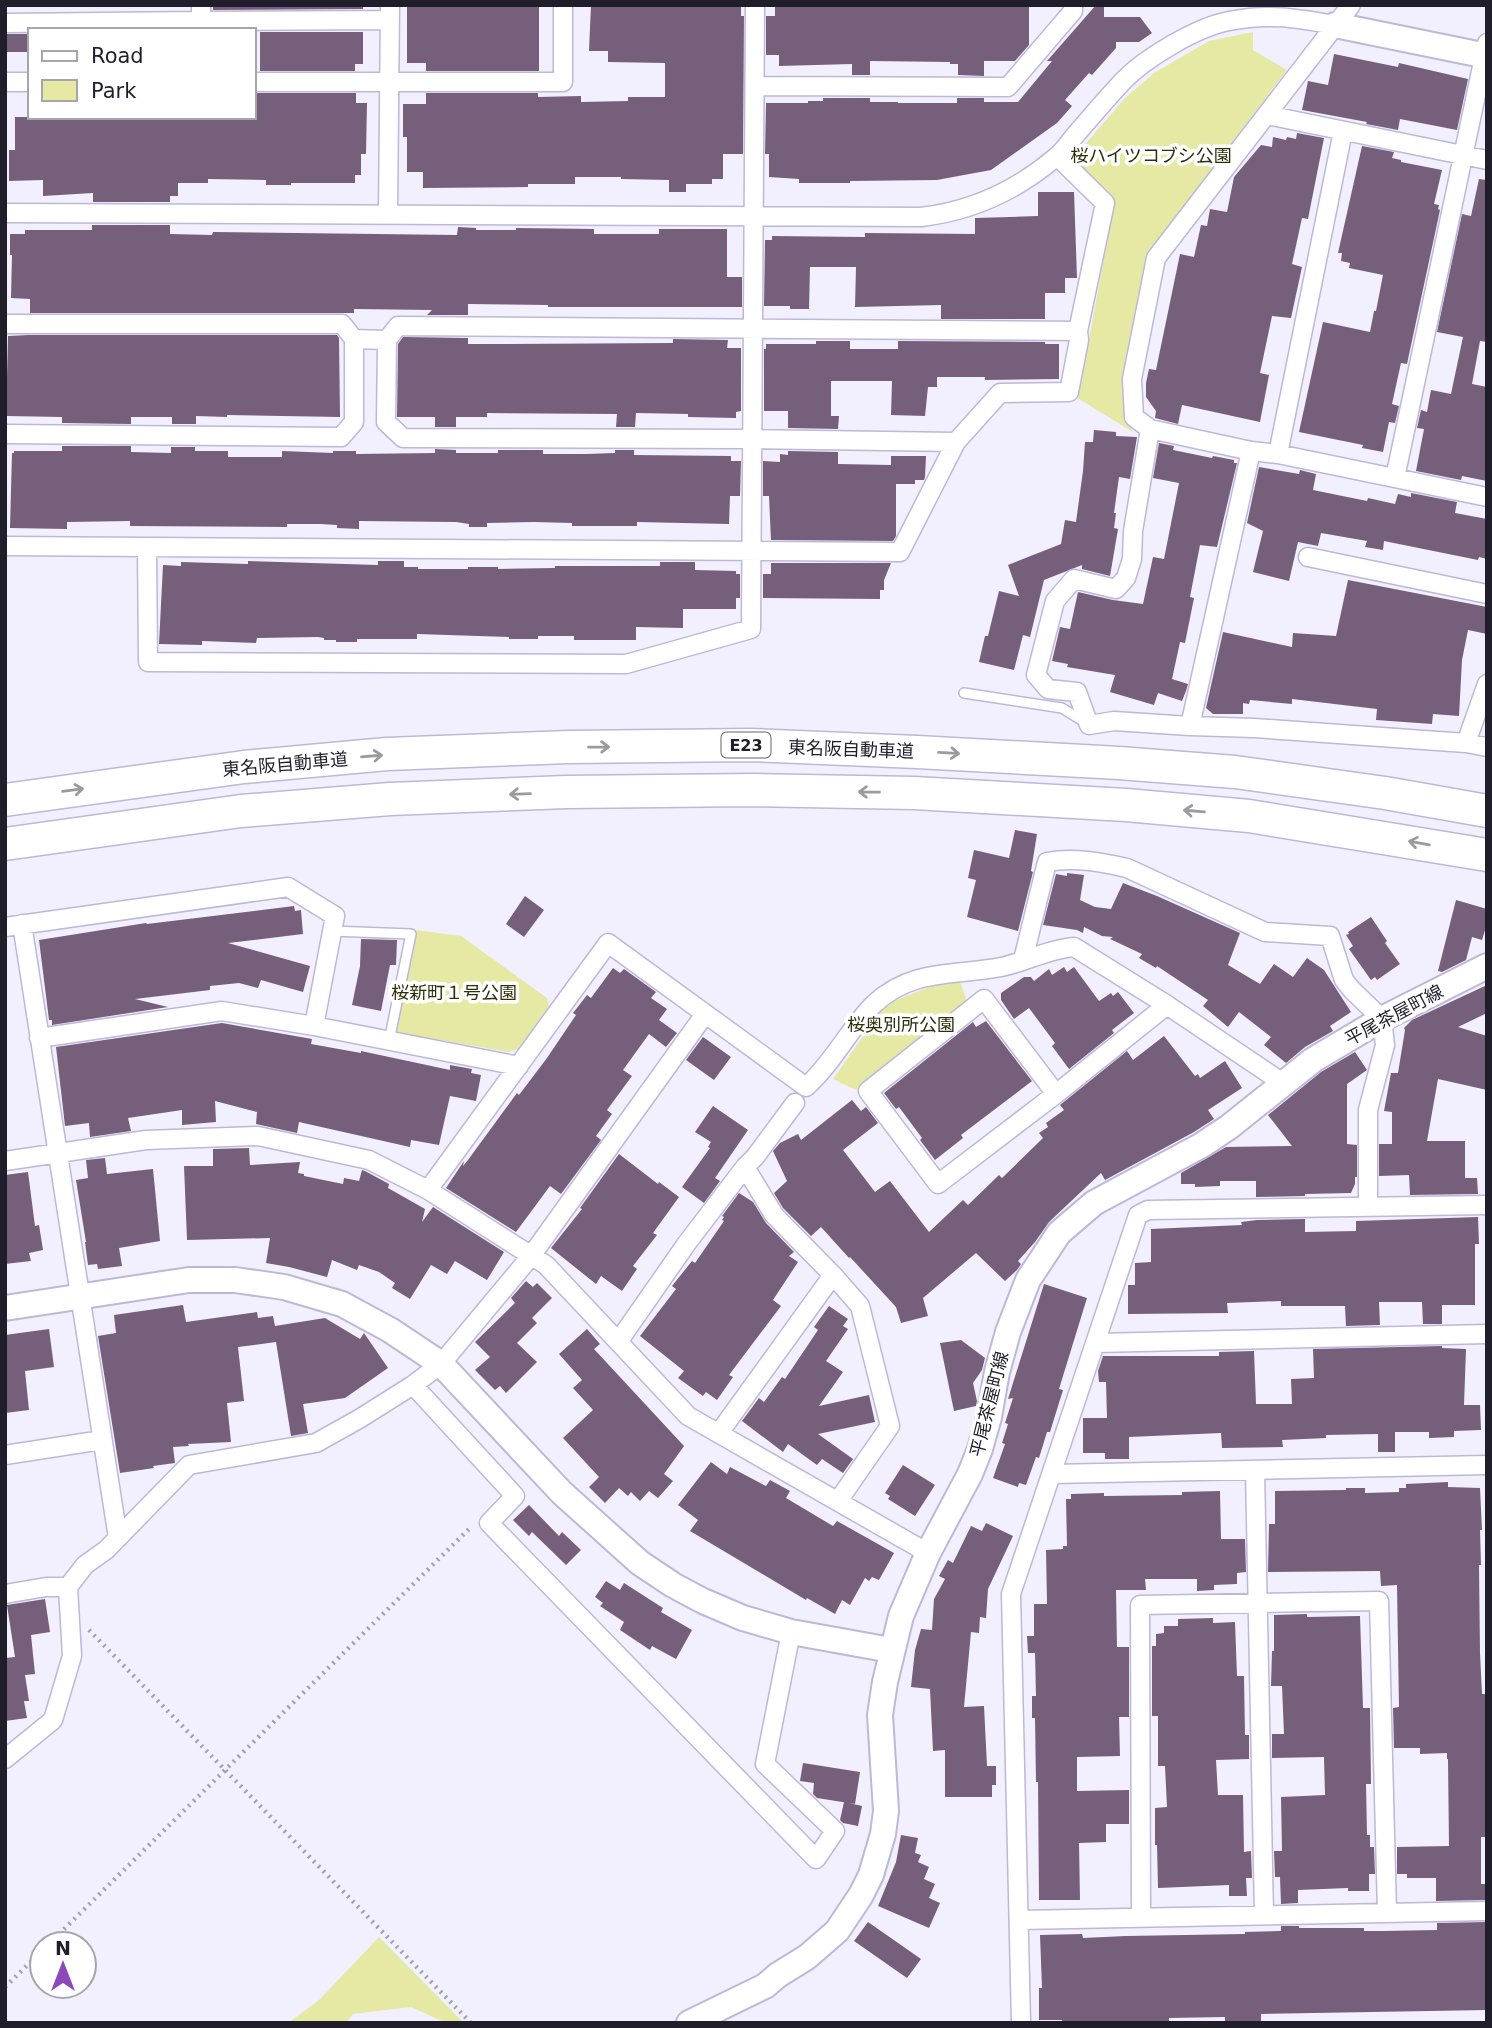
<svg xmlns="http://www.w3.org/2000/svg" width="1492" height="2028" font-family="'DejaVu Sans','Noto Sans JP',sans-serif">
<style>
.green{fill:#e6e9a3}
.building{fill:#755f7b}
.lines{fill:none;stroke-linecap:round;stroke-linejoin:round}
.lane-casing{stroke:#bdb7da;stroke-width:12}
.street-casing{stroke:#bdb7da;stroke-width:21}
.secondary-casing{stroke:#bdb7da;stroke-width:28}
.highway-casing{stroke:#bdb7da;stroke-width:35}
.path{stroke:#a19fad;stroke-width:4.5;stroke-dasharray:2 5;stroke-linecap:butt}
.lane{stroke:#fff;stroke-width:9}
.street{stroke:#fff;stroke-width:18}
.secondary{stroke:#fff;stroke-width:24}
.highway{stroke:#fff;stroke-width:32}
.oneway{stroke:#9b9aa0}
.labels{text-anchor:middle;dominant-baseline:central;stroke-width:7;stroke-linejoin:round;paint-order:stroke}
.shield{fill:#fff;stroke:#64626b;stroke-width:2}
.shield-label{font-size:16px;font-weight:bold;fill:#211e2b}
.park-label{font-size:18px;fill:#2e2e0a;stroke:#fff}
.street-label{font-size:18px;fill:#211e2b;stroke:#fff}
</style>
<rect width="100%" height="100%" fill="#f2f0fe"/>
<path class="green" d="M1253,32V50L1287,70L1146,255L1123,380V403L1133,432L1074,396L1084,339H1089L1115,200L1082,168L1081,149L1125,98L1154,73L1209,41Z
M415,930L461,936L547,998L549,1007L520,1048L509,1052L395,1032Z
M960,982L967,1001L856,1090L833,1079L880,1012L894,1001L937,984Z
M379,1937L464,2023H446L411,2007L353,2014L346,2023H288L319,2000Z"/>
<path class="building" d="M213,5H363V9L213,10Z
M407,5H539V71H426V63H407Z
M591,5H741V16H744L743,154H723V179H712V184H686V192H669V180L621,179V177H575V184H528V187L423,188V172H407V137H403V104H426V93H538V97L581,96V102L628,101V97H665V63L608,62V51H589Z
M775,5H1029V45L1015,61H984V76L958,75V64H950V62L870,61V75H852V64L779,66V55H766V16H775Z
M1096,5H1104V17H1140L1152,33L1139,42H1116V48L1092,75L1089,73L1065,100L1072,106L1057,123L991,170L937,180L850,181V183H799V179L769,177V154H765L766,103H808V101H823V98H870V102H898V103H957V98H984V102H1018L1052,61H1047Z
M260,32H363V64H355V71H260Z
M7,34H30V52H7Z
M1334,54L1398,67L1399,63L1468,79L1457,130L1400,119L1398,130L1366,124L1367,122L1302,110L1308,81L1328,85Z
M254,93H356V103H367L366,154H361V175H355V183H291V185H266V180L208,179V183H178V196H170V202H93V193L43,196V180L9,181V150H15V117H254Z
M1297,133L1324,138L1308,219L1302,218L1292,264L1302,267L1291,318L1272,316L1260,373L1269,375L1260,422L1182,405L1178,424L1155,418L1156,411L1146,397V383L1149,369L1156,370L1180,254L1194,257L1201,225L1207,226L1210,209L1227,212L1234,177L1261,145L1272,147L1273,137L1286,140L1287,137L1296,139Z
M1362,146L1394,152L1392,158L1401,160V162L1442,170L1434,204L1439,205L1438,209L1440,210L1407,364L1401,363L1392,404L1399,406L1395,423L1389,422L1383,452L1362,448L1363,445L1299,432L1323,322L1370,332L1374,311H1376L1383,275L1349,268L1350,263L1341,261L1342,253H1338Z
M1479,179L1487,180V342L1480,341L1472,384L1487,387V481L1462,476L1461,480L1416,471L1424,429L1417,428L1421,410L1427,412L1431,390L1451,394L1463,337L1437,332L1462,214L1471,216Z
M1038,192H1074L1077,278H1065V293H1045V319H941V305L855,307L856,267H810L809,309H790V306H764L765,240H772V236L865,237V233L975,234V218L1038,216Z
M92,225H170V234L212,235L213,232L457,235L458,227L476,228V230H516V228L594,229V234H659V229H727V277H742V307H548V305L468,304V315H427L432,310L354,309V313H30V299L11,298L12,255H10V234H25V230H92Z
M29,335H337L339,338L340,417L227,415V417L196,416V424H172V417H131V424L62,423V417L6,416L8,336Z
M403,337L468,338V344H494L673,343V339L728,340L727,348H741V411L736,412V418L688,417V414L636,413L635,427H616L617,414L487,413V417H456V427H435V417H397L398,344Z
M816,341H850V349H898V341L1045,342V344H1059V379L985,380V377H937V387H928L925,416L891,415L892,381H831V416H839L838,429L788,428V411H764V349H766V344H816Z
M1094,430L1116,432V436L1137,437L1130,479L1119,477L1114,513H1116L1114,528L1118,529L1110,576L1082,569V565L1044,580L1030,637L1023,635L1014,670L979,662L985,636H988L999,591L1019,596L1008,565L1061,544L1065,520L1076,522L1083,471L1085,442H1093Z
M1159,443L1174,446L1173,450L1212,458L1213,456L1234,460V463H1237L1217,547L1200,545L1190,597L1194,598L1185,643L1180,642L1172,679L1188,684L1186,691L1182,701L1158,693L1154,705L1110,692L1115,675L1067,667L1068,664L1052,661L1060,627L1070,629L1078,592L1113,600L1143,604L1153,557L1164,559L1179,483L1153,478Z
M62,446H131V452L171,453V447H195V451H228V457H282V451L333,453V451H356V454L435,453V449L456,450V453H498V450H543V454H586L615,453V450H634V455L731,456V461H741L740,496H730L729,524L637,522V526H572V523L534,522L487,523V527H469V524L456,522L359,521V529L337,528V525L321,524H287V527L130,526V521L67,522V529L10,528L12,453H14V451H62Z
M788,451L838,452V464L891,465V456H926L925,477L924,480H915V484H896V536L893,541L771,540L769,496H763V461L780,462V454L788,455Z
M1259,467L1299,474L1300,470L1316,474L1313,490L1367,501L1368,498L1395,504L1398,494L1411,497V493L1457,502L1455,513L1487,519V559L1479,557L1478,560L1384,541L1383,550L1365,547L1367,541L1321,533L1318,546L1298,542L1289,581L1253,572L1263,531L1247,523Z
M248,561L378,565V561H404V567H418V569H468V567H498V569L555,568V566H660V562H695V570L736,571V574H740V598H736V609H683V628L636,627V640H574V636H538V639H509V637L417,634V639H357V642H336V640H324V638L318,637L257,638L256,643L202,641V645L159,644L163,565L181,566V562L248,564Z
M771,563H891L884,580V590H880V599L763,598V574H771Z
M1348,580L1487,607V634L1468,630L1462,660L1459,716L1433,714L1432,724L1376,720L1377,709L1292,699V704L1250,700L1249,704L1243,703V714H1213L1206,708L1223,632L1292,647L1293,633L1336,636Z
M1015,830L1037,834L1031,871L1033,872L1018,931L967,917L976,880L968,878L974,850L1009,858Z
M1067,873L1084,875L1080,900L1095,907L1111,909L1123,883L1157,896L1240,933L1228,965L1260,984L1274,964L1293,977L1307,958L1324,970L1351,1012L1330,1026L1333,1031L1305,1047L1286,1063L1264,1045L1271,1037L1239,1012L1228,1027L1203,1006L1208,1000L1157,966L1156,968L1139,958L1142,954L1110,939L1113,937L1102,936L1084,927L1083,933L1077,930L1043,925L1056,874L1067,876Z
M525,896L544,910L524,937L506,924Z
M1456,900L1487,909V924L1482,940L1472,937L1466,960L1442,972L1438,971Z
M294,906L295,911L301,910L303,934L228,943L310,966L303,992L261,980L258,988L239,983L210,986V990L135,999L168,1007L52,1025V1020H49L39,940L146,923L147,924Z
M1371,917L1387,941L1385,943L1400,964L1377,980L1375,977L1371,980L1349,949L1353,946L1346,935L1349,934L1348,932Z
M361,939L397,940L396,965H390L381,1011L352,1005L360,966Z
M1064,967L1067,972L1074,967L1099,1001L1111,993L1113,996L1118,992L1134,1013L1112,1030L1114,1033L1069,1069L1052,1046L1055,1043L1029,1008L1014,1019L1001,1000V993L1024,977H1031L1034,981L1049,969L1052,975Z
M613,968L620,973L624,969L656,992L651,998L667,1009L659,1020L677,1033L666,1047L649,1034L623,1070L632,1076L607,1110L612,1114L596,1136L601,1140L561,1194L550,1186L516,1232L446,1188L464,1161L463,1166L468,1160L517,1093L519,1095L547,1058L576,1015L573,1013L587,995L591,998Z
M1487,985V1013L1458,1027L1487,1036V1090L1438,1079L1427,1141H1465V1178H1477L1478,1194L1410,1195L1409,1175L1379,1176V1144H1392V1112L1384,1111L1391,1073H1398L1405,1030L1404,1028L1412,1020Z
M986,1021L1032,1081L961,1135L963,1138L935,1160L920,1140L922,1138L899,1107L896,1109L884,1093L973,1022L976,1027Z
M222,1023L312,1039L311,1044L361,1053V1051L450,1070V1065L472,1069L471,1073L481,1075L476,1101L450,1096L439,1145L411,1140L410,1147L299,1122L297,1133L256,1124L257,1112L215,1101L216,1122L182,1125V1110L128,1118L131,1131L90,1137L89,1123L65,1126L56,1047Z
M1164,1036L1195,1076L1198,1074L1200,1078L1225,1061L1242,1088L1208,1110L1214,1119L1194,1132L1105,1180L1101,1173L1049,1222L1035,1242L1018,1261L1021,1264L1017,1270L1005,1281L976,1253L923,1298L928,1316L901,1323L896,1307L850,1257L849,1258L821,1227L811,1236L783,1208L774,1193L787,1181L773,1151L780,1143L798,1134L801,1140L852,1100L861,1111L866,1107L878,1123L843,1150L875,1192L890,1181L929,1232L963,1200L968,1205L999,1175L1002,1178L1043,1138L1039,1133L1048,1127L1046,1123L1064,1110L1060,1105L1127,1051L1133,1060Z
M703,1037L731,1057L714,1080L686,1060Z
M1355,1052L1367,1070L1347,1084V1144L1357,1145V1177H1355V1184L1351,1193L1305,1194V1196L1256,1197V1181H1220V1186L1195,1187V1184H1181V1173L1226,1147L1292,1146L1268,1115L1321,1072Z
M713,1106L748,1130L715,1178L720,1181L704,1203L682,1187L710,1148L708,1147L711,1142L695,1132Z
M249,1148L250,1165L300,1162L298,1173L304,1174V1176L343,1184L344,1178L359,1181L362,1170L365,1171L389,1184L388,1188L425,1209L422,1222L433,1207L504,1252L487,1280L455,1261L447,1274L431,1265L410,1299L392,1288L395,1283L379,1272L359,1265L357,1270L332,1260L327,1277L289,1267L266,1263L270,1238L187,1240L184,1166H213V1149Z
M619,1154L658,1184L659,1182L679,1197L653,1233L657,1235L633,1266L637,1269L622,1291L601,1276L596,1284L551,1248L582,1209L580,1208Z
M105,1158L107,1174L153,1169L160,1241L119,1248L122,1266L98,1269L97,1264L88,1265L85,1242H86L76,1180L88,1178L86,1160Z
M28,1172L35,1226L39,1225L43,1250L29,1253L31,1261L5,1264V1175Z
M739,1193L753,1202L766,1223L794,1252L789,1256L798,1262L773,1300L781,1306L729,1375L733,1377L717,1400L706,1392L703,1396L678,1378L684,1371L640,1336L676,1289L672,1286L692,1261L695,1263L724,1221L722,1220L724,1217L722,1216Z
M1478,1217L1479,1244H1475V1305H1442V1324H1423L1422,1302H1379L1380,1325L1346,1326L1345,1306H1281V1301L1227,1303L1228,1313L1128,1314V1285H1135V1263L1151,1262V1229L1242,1225L1241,1222L1257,1220L1305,1219V1232L1356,1231V1221Z
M526,1281L533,1287L537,1283L552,1298L532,1318L537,1323L517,1343L537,1362L506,1393L500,1386L495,1390L475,1370L490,1357L475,1342L515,1303L511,1298Z
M1044,1284L1087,1298L1059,1389L1063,1390L1050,1432H1047L1039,1458L1036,1457L1026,1485L1019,1483L1018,1487L993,1478L1005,1444L1002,1443L1008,1424L1005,1423L1013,1398L1008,1399Z
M183,1305L186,1322L257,1312L258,1318L273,1316L275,1326L325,1318L360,1339L364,1333L388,1368L345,1398L303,1404L308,1433L291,1436L276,1342L238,1347L244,1401L227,1403L231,1442L188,1444L189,1446L173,1447L175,1463L153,1466L154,1468L120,1473L98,1336L116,1333L114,1315Z
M829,1306L848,1319L843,1326L848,1329L826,1361L843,1372L819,1406L869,1395L875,1422L818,1434L853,1459L843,1473L822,1459L817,1465L788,1444L783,1452L742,1421L759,1398L764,1402L782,1377L785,1379L818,1330L814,1327Z
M49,1329L54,1367L25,1371L29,1410L5,1413V1335Z
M587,1329L600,1344L594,1349L684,1446L664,1474L673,1481L658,1498L649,1491L640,1501L631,1492L628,1496L619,1488L605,1503L589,1487L599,1477L563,1438L593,1410L573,1388L582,1380L559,1354Z
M961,1340L985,1358L982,1370L973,1383L977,1401L976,1406L954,1411L940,1343Z
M1442,1346V1348L1466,1349L1464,1405H1480L1481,1430L1454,1431V1437L1429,1438V1432H1395V1452H1378V1434L1326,1435V1438L1282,1440L1283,1447L1222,1448L1221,1433L1129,1437V1459H1105V1453H1083V1418H1107L1106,1382H1099L1098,1371L1103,1356H1219V1352L1254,1351L1256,1404H1292L1291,1379L1314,1378L1313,1349Z
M711,1462L727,1474L730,1467L766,1486L770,1480L790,1491L786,1498L833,1526L837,1521L894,1553L879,1580L872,1577L869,1581L865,1578L850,1605L842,1600L835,1614L807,1598L806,1600L690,1531L698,1520L678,1505Z
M903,1465L935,1485L915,1516L888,1499L890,1496L885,1493Z
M1448,1482V1487L1480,1488L1482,1530H1480L1481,1565H1479L1480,1653L1482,1694H1487V1837H1481V1884H1487V1900L1436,1901V1878H1407V1874H1397V1847L1449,1846L1448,1759H1447V1753L1420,1754V1748H1394L1393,1708L1399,1707L1397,1585L1381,1586L1380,1571L1268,1572L1269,1524H1275V1491L1346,1490V1488H1365V1493L1399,1492V1488H1406V1484Z
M1220,1491L1221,1539H1245L1246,1572L1237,1573V1584L1214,1585V1590L1197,1591V1579H1145L1146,1590H1116L1117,1647H1129V1717H1119L1120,1756L1077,1757V1791L1129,1790V1824H1106V1842L1079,1843L1080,1900H1039L1038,1782H1036L1035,1718H1032V1696H1036L1035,1653H1028L1027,1636H1034V1604H1047L1046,1550L1063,1549V1546H1067L1066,1499H1071V1494L1104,1493V1496L1182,1495V1492Z
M529,1505L559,1536L562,1532L581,1550L566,1565L532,1532L529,1536L513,1520Z
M986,1523L1013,1536L988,1589L986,1618L980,1617L979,1633L971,1632L964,1707L984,1706L987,1766H996V1785H992V1797H945V1750L933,1751L930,1689L911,1687L915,1650L921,1629L932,1630L934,1599L945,1579L939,1576L948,1560L953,1563L971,1526L982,1531Z
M606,1581L620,1590L624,1583L663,1608L661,1612L692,1630L676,1659L652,1646L650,1650L620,1630L624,1622L600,1606L603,1603L595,1597Z
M45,1599L50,1632L31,1635L35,1674L25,1675L29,1701H24L27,1718L5,1721V1658L15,1657L7,1605Z
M1307,1614V1617L1360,1616L1363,1708H1370L1371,1784H1366L1367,1835H1370V1847H1374L1375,1874H1369V1891H1348V1888L1298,1890V1903L1281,1904L1280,1877H1275L1274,1851H1282L1281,1797L1325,1795L1324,1757L1272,1758V1734H1284L1282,1686H1271L1272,1651H1274V1615Z
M1213,1618V1623L1235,1622L1237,1676H1244L1245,1735H1249V1759L1216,1760L1218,1795H1243L1244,1852L1251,1851L1252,1878H1246L1247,1896H1229V1885L1158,1888L1157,1845H1155V1808L1167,1807L1165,1766H1158V1716H1152V1646H1156V1634L1164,1633V1626H1178V1619Z
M803,1763L860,1772L855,1804L817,1798L813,1794L814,1783L800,1781Z
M844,1802L862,1806L858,1826L843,1823L840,1820Z
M901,1835L918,1838L915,1853L921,1855L918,1862L929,1867L924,1879L935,1884L929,1898L940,1903L929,1928L878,1906L896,1862Z
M868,1922L921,1959L907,1978L854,1941Z
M1487,1922V2010L1261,2014V2023H1225V2017L1169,2018V2022L1137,2023H1062V2020H1039V1988H1042L1040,1935L1082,1934L1083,1938L1126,1936L1245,1934V1932L1281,1931V1926H1299V1928H1364V1931H1384L1437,1930V1923Z"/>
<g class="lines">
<g class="lane-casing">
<path id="lane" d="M964,693L1062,708L1086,723
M332,931L411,934L389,1041"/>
</g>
<g class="street-casing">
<path id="street" d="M201,5V21L390,20
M1351,5L1156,258L1132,379L1134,417L1150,429L1251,451L1278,454L1487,497
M5,23L201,21
M5,82H30
M254,82H563V5
M755,86L1008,87L1073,11V5
M1267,115L1487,160
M5,213L921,217C972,211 1016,191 1056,157C1064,151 1070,141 1077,133C1092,116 1107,98 1123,81C1145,58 1197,27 1229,21C1268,13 1296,18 1335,25
M388,214L390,5
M5,324H342L354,339V422L341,437L5,434
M354,339L387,340
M1150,429L1133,531L1132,559L1126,578L1116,589L1074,579L1055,601L1036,675L1048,689L1077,692L1089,725L1114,721L1190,726
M956,442L752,439L403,438L386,422L387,340L398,326L1078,331
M1251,451L1190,726L1254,728L1466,743L1487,747
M1278,454L1343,131
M1395,478L1487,43
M5,546L900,552L956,442L1000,393L1069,392L1079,340L1078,331L1105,203L1057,156
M147,547L148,662L626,664L751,629L755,5
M1308,557L1487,594
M1466,743L1487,684
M22,924L118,1538
M5,927L288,887L335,916L314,1026
M1023,960L1047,862C1073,857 1101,862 1127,868L1265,932L1330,936L1344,980L1352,990L1382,1019L1385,1045L1368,1110V1207
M39,1038L222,1011L314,1026L519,1066
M1056,1094L984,999L868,1091L938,1184L1056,1094L1167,1005
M5,1161L146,1140L258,1136L369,1160L428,1190L546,1265L688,1416L928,1553
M745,1167L755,1157L795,1103
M428,1190L608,943L806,1087C833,1063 849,1029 874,1004C912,968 956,976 1001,967C1026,962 1048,949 1074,947L1167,1005L1283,1083
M833,1275L860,1306L890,1426L838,1501
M618,1342L687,1243L745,1167L774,1215L833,1275L719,1433
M1096,1343L1487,1334
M413,1385L515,1496L489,1523L816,1859L835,1831L765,1764L791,1632
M5,1455L102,1440
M1255,1471L1264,1915
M1052,1474L1487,1465
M5,1594L46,1587H68
M5,1759L53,1720L72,1656L68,1587L85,1565L106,1550L189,1465L316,1443L359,1419L413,1385L441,1364L531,1256L705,1014
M1141,1918L1140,1605L1379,1601L1387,1913
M1019,1920L1487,1911
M1021,2023L1011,1594L1138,1215L1148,1210L1487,1205"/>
</g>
<g class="secondary-casing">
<path id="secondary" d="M1335,25L1487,56
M5,1308L189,1280H235L284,1287L342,1304L390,1330L441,1364L562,1493L640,1563L673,1585L703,1601L743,1618L791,1632L891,1650
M689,2023L765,1986L778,1975L807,1957L837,1931L861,1895L871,1875L883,1834L886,1811L880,1715L885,1682L901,1616L928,1553L970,1474L980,1449L989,1417L997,1372L1008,1332L1028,1280L1059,1233L1094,1203L1202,1145L1229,1127L1313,1060L1382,1019L1487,966"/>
</g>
<g class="highway-casing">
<path id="highway" d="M5,800L244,767L387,754L569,747L750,745L917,752L1119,763L1235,772L1385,793L1487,811
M5,844L241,811L390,799L566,792L754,790L914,793L1126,805L1249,816L1487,855"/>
</g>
<path class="path" d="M89,1630L471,2023
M49,1944L472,1526
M5,1987L42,1951"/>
<use href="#lane" class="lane"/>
<use href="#street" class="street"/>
<use href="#secondary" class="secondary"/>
<use href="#highway" class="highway"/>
</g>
<defs><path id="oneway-shaft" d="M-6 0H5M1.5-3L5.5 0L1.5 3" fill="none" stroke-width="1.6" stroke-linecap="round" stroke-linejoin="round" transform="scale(1.75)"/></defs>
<g class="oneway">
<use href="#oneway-shaft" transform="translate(599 747) rotate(-1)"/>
<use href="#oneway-shaft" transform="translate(949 753) rotate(3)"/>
<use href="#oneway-shaft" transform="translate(372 756) rotate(-5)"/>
<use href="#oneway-shaft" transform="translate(73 790) rotate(-8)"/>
<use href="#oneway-shaft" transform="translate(869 792) rotate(-179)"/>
<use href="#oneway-shaft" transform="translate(520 794) rotate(178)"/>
<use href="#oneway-shaft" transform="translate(1194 811) rotate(-175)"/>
<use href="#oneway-shaft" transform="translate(1419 843) rotate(-170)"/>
</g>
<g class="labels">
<rect class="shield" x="721.5" y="732.5" width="49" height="25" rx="5"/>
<g class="shield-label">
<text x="746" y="745">E23</text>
</g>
<g class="park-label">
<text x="1151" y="155">桜ハイツコブシ公園</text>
<text x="454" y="992">桜新町１号公園</text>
<text x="901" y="1024">桜奥別所公園</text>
</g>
<g class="street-label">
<text transform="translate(851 749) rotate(2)">東名阪自動車道</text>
<text transform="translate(285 764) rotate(-5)">東名阪自動車道</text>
<text transform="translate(1394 1015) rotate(-28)">平尾茶屋町線</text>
<text transform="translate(989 1404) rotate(-76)">平尾茶屋町線</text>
</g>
</g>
<rect width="1492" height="2028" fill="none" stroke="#211e2b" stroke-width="14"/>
<rect x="28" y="28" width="228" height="91" fill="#ffffff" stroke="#a6a5aa" stroke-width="2"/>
<rect x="42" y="51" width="35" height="10" fill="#ffffff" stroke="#a6a5aa" stroke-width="2"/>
<text x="91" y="63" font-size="21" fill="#211e2b">Road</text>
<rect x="42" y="80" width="35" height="21" fill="#e6e9a3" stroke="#a6a5aa" stroke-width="2"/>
<text x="91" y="98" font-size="21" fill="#211e2b">Park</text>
<g transform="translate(63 1965)"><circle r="33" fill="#ffffff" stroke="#a6a5aa" stroke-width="2"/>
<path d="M0-5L12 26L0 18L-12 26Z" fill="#8d48bc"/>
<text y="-10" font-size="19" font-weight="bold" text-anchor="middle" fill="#211e2b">N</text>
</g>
</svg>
